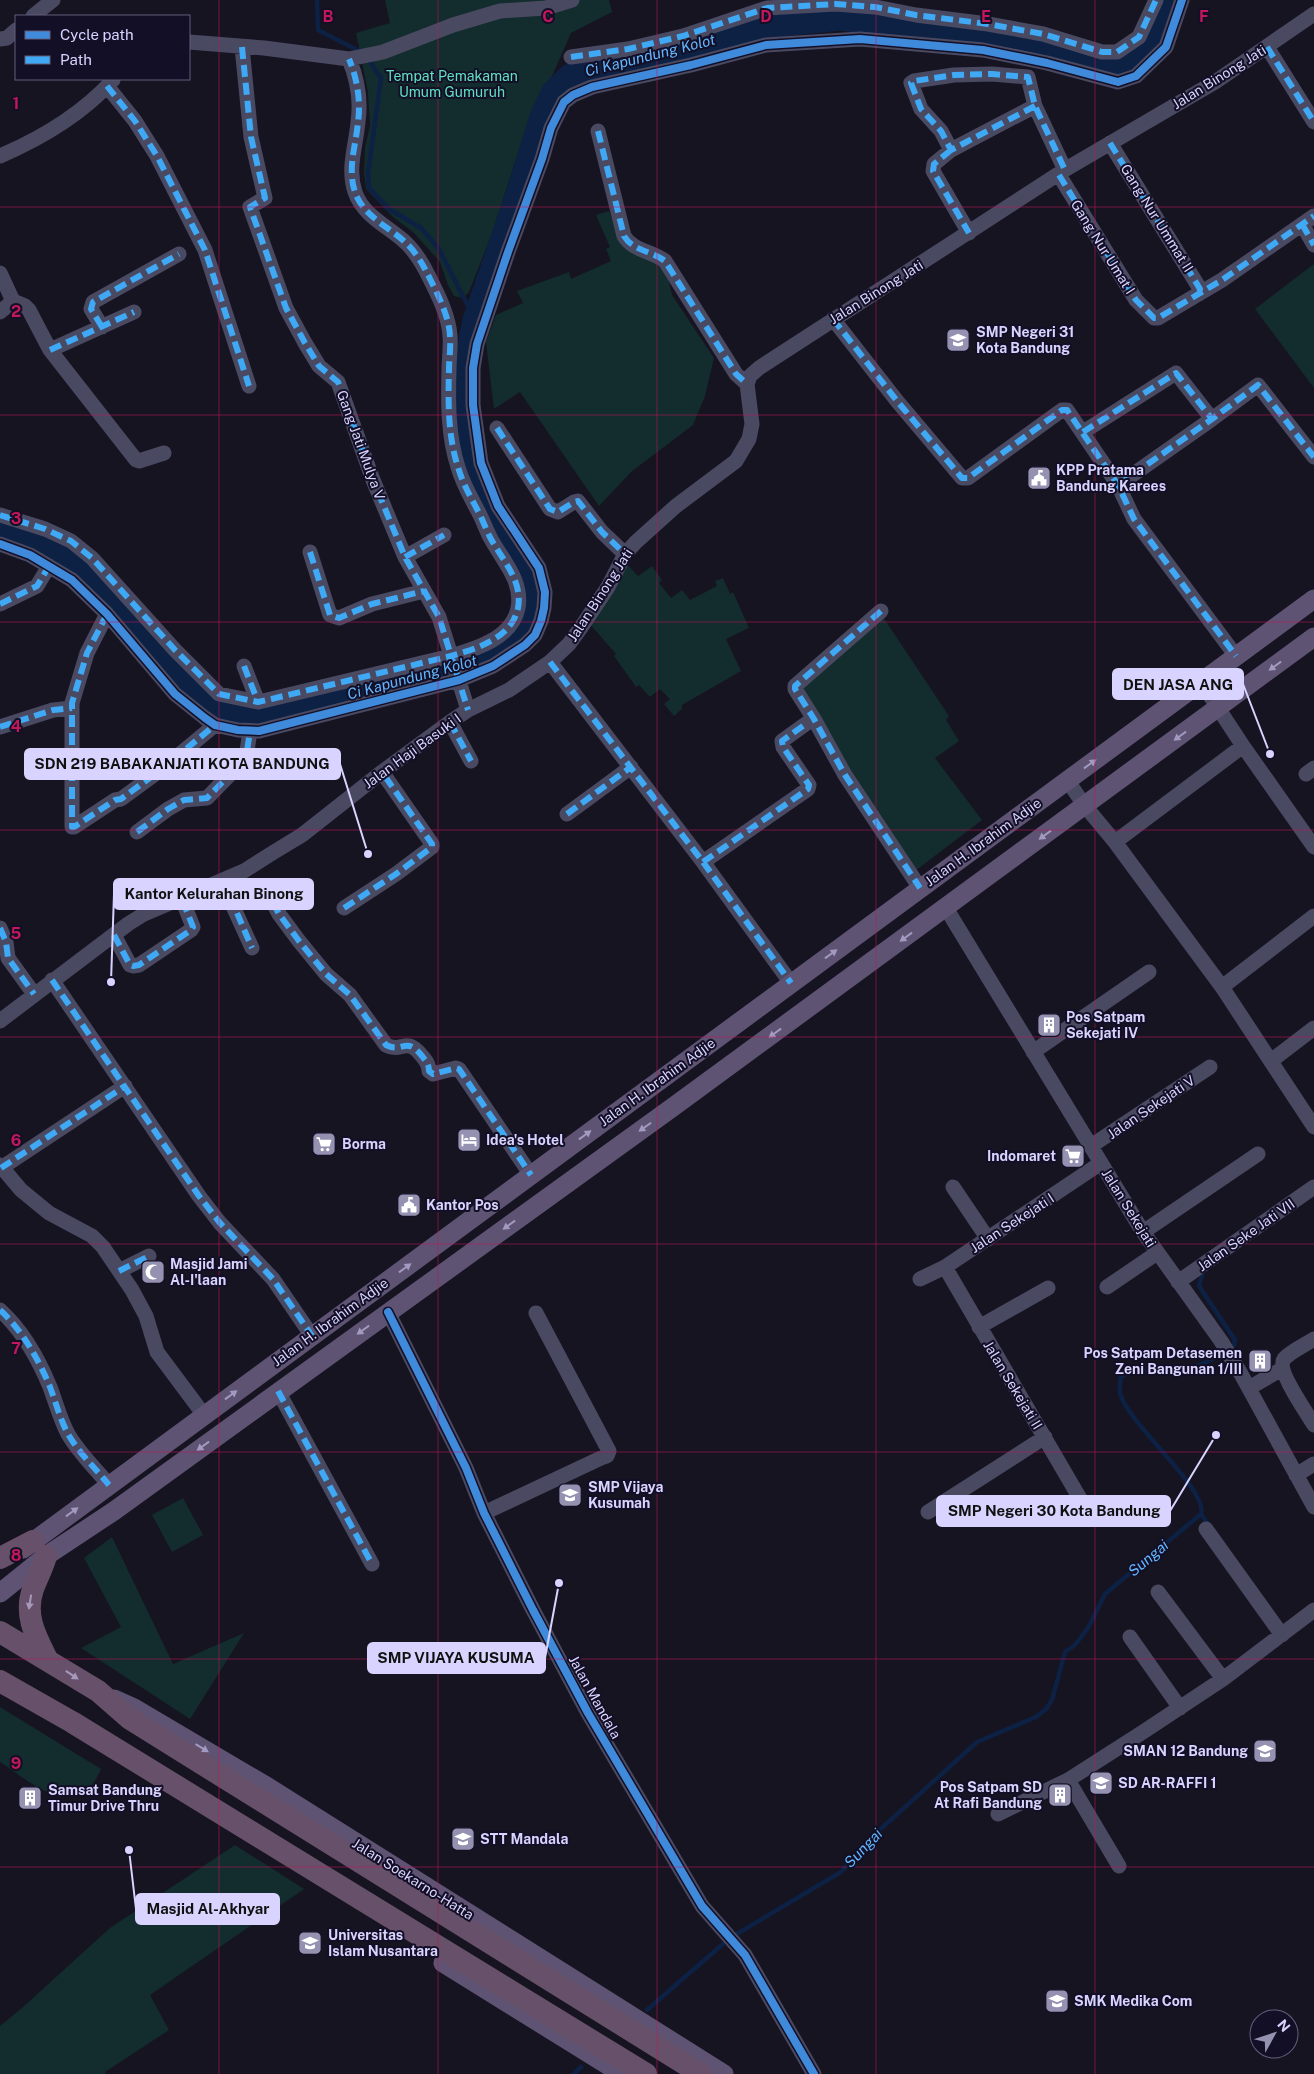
<svg xmlns="http://www.w3.org/2000/svg" width="1314" height="2074" font-family="'Public Sans',sans-serif">
<style>
.green{fill:#132c2d}
.lines{fill:none;stroke-linecap:round;stroke-linejoin:round}
.stream{stroke:#0d2144;stroke-width:4.5}
.river{stroke:#0d2144;stroke-width:25}
.minor{stroke:#4a4962;stroke-width:15}
.major{stroke:#5e5373;stroke-width:19}
.highway{stroke:#67516a;stroke-width:22}
.quiet{stroke:#3fa9f5;stroke-width:6;stroke-dasharray:12 6;stroke-linecap:butt}
.cycleway-casing{stroke:#130f26;stroke-width:11}
.cycleway{stroke:#408adc;stroke-width:8}
.oneway{fill:#a29ac0}
.oneway2{fill:#a699bc}
.grid{fill:none;stroke:#c2185b;stroke-width:1;stroke-opacity:0.55}
.labels{text-anchor:middle;dominant-baseline:central;stroke-width:4;stroke-linejoin:round;paint-order:stroke}
.park-label{font-size:14px;fill:#5fe0c0;stroke:#130f26}
.street-label{font-size:14px;fill:#d9d4ff;stroke:#130f26}
.poi-label{font-size:14px;font-weight:bold;fill:#d9d4ff;stroke:#130f26;text-anchor:start}
.water-label{font-size:15px;font-style:italic;fill:#62b6ff;stroke:#130f26}
.grid-label{font-size:16px;text-anchor:middle;font-weight:bold;fill:#c2185b;stroke:#130f26;stroke-width:4;stroke-linejoin:round;paint-order:stroke}
.leader{fill:none;stroke:#d9d4ff;stroke-width:2}
.callout-dot{fill:#d9d4ff;stroke:#130f26;stroke-width:2}
.callout{fill:#d9d4ff;stroke:#d9d4ff;stroke-width:2}
.callout-label{font-size:15px;text-anchor:middle;font-weight:bold;fill:#111}
</style>
<rect width="100%" height="100%" fill="#161421"/>
<path class="green" d="M385,0H609L612,12L571,33L553,74L529,119L493,231L469,292L463,298L454,296L448,285L440,262L414,233L392,216L366,189L364,173L365,148L370,125L368,92L356,33L390,23Z
M609,211L626,247L666,269L672,295L714,358L705,396L693,425L631,472L599,506L520,392L494,409L486,342L496,315L523,303L517,291L569,272L571,279L611,261L606,249L610,247L596,215Z
M1314,264V388L1255,309Z
M626,563L638,576L652,566L662,580L659,583L671,598L682,590L690,600L717,586L715,581L723,578L730,594L733,592L749,628L726,639L741,671L682,705V709L674,716L664,704L670,699L660,689L650,697L639,685L636,687L614,656L616,654L588,622Z
M881,614L949,716L946,720L959,741L935,758L982,820L915,871L798,688Z
M183,1498L203,1535L172,1552L152,1515Z
M112,1537L173,1664L244,1633L190,1719L81,1648L121,1627L84,1558Z
M0,1707L101,1769C98,1776 94,1784 88,1789C62,1813 22,1776 0,1762Z
M235,1845L304,1889L150,1995L169,2030L105,2072L106,2074H0V2026L23,2007L110,1928Z"/>
<g class="lines">
<path class="stream" d="M317,0L318,30L361,52
M368,59L381,78L368,174L369,188L389,209L421,228L439,249L475,320
M1201,1514L1210,1527
M735,1935L841,1872L873,1836L977,1742L1036,1717L1046,1709L1052,1700L1065,1652L1075,1645L1088,1628L1105,1594L1201,1514C1209,1490 1127,1423 1120,1393C1119,1388 1120,1383 1121,1377L1132,1370C1174,1376 1199,1371 1234,1345L1235,1340L1199,1286L1203,1271
M647,2010L723,1944
M574,2074L581,2067"/>
<path class="river" d="M0,530L19,535L54,550L84,572L193,694L221,713L251,719L486,657L510,641L521,625L530,603L527,582L484,505L463,454L466,389L471,339L475,320L518,195L542,117L554,92L570,76L765,26L840,18L964,34L1109,67L1137,61C1150,42 1162,23 1166,0"/>
<path class="minor" d="M33,16L53,0
M0,39L7,38L16,30
M189,42L264,48L349,59L383,52L453,25L500,11L546,8L572,0
M242,47L251,137L265,198L250,207L286,308L305,343L319,366L338,382L373,480L405,557L439,617L468,710
M1267,47L1314,122
M571,57L628,49L683,36L767,8L835,4L875,7L916,15L988,24L1043,34L1102,52H1117L1139,37L1156,0
M107,86L135,121L157,156L205,250L249,386
M1035,106L951,150L941,131L921,109L911,83L914,81L954,75L992,74L1028,77L1035,106L1065,170
M598,131L624,236C633,251 652,251 665,261L736,374L747,384
M1110,143L1197,284L1200,289L1199,294
M951,150L934,164L933,171L969,233
M0,156C42,138 82,114 113,80
M1059,175L1136,300L1154,318H1158L1222,280L1314,216
M1302,224L1314,245
M0,273L13,301
M13,301L25,306L29,310L50,350L136,460L139,461L164,453
M0,312L13,301
M833,319L897,401L962,478H968L1062,410H1067L1118,485L1134,519L1236,656
M102,327L91,309L93,302L179,254
M50,350L134,312
M497,428L550,509L558,512L574,502L578,501L602,532L625,554
M1083,432L1176,373L1212,419L1258,385L1314,457
M1118,485L1212,419
M0,515L45,529L71,541L92,558L175,650L219,694L258,702L267,700L451,656C476,649 512,638 518,608C523,581 503,561 491,539C487,532 484,523 480,515C472,499 463,485 458,467C448,437 448,402 449,370C449,359 451,347 450,336C449,314 435,289 425,269C420,260 414,250 405,242C389,227 363,216 355,192C347,168 356,146 358,122C361,101 357,78 349,59
M0,544L30,555L72,580L107,614L175,694L205,718L215,725L238,730L259,731L459,680L493,666L525,645L535,635L541,621L544,608L545,592L539,568L498,506L481,463L473,405V368L477,344L508,252L542,159L551,128L564,102L573,95L592,87L691,65L766,45L860,39L983,50L1047,63L1118,82L1136,76L1166,47L1182,0
M310,552L330,615L339,618L372,604L424,591
M405,557L444,535
M0,604L37,586L49,566
M881,611L795,686V689L814,719L845,775L920,888
M107,614L87,653L72,703V827H74L115,800L121,799L162,769L215,725
M550,662L703,862L791,983
M244,666L258,702
M1201,682L1243,746L1314,847
M450,722L471,761
M0,727L53,710L72,708
M1306,774L1314,768
M1067,780L1085,806L1115,842L1222,987L1314,1127
M567,814L631,767
M137,832L168,809L184,800L207,798L243,761L247,751L250,731
M1115,842L1243,746
M703,862L808,789L809,785L783,747L782,741L807,723
M226,891L252,948
M231,899L264,886L279,914L299,941L326,974L350,995L386,1045C403,1054 405,1035 422,1056C426,1061 429,1064 429,1071L433,1074L456,1068L459,1069L531,1175
M344,908L396,874L432,847V844L382,772
M946,908L1143,1232L1221,1341L1241,1374L1314,1507
M0,928L6,942L8,958L34,994
M114,935L130,965L133,966L139,965L191,930L193,927L182,899
M52,980L199,1196L220,1223L273,1279L312,1336
M1222,987L1314,916
M0,1021L128,924L144,914L244,871L274,852L302,835L382,772L450,722L468,710L509,690L550,662L569,644L582,626L608,587L625,554L636,542L676,506L736,461L749,439L752,424L747,384L750,376L759,368L1066,169L1215,82L1314,14
M1033,1052L1149,972
M1271,1061L1314,1028
M1091,1146L1210,1067
M0,1165L21,1190L49,1213L92,1236L103,1247L132,1290L146,1316L157,1352L204,1415
M1,1168L125,1086
M953,1187L988,1239
M1143,1232L1258,1154
M945,1267L1082,1502
M119,1271L149,1256
M920,1279L945,1267L1101,1163
M1178,1282L1314,1187
M1107,1287L1157,1253
M0,1310C22,1330 39,1360 50,1387C56,1403 60,1419 68,1434C79,1453 95,1468 109,1485
M388,1312L466,1468L484,1513L533,1610L588,1713L702,1906L745,1955L814,2074
M979,1327L1048,1288
M1314,1339C1305,1345 1291,1351 1284,1359C1276,1370 1307,1413 1314,1425
M1249,1388L1282,1369
M278,1391L372,1564
M1296,1475L1314,1464
M928,1512L1045,1437
M484,1513L601,1458L607,1456L609,1451L536,1313
M1206,1529L1282,1635
M1158,1592L1223,1679
M1130,1637L1180,1708
M1068,1780L1119,1866
M998,1814L1068,1780L1143,1732L1223,1679L1314,1610"/>
<path class="major" d="M23,1549L1314,599
M0,1593L46,1556L114,1511L673,1107L1314,637
M114,1699L134,1708L268,1787L724,2074
M443,1963L622,2074"/>
<path class="highway" d="M46,1556C43,1567 37,1578 33,1589C24,1615 35,1635 47,1659
M0,1558L33,1541
M0,1632L98,1691L130,1719L701,2074
M0,1681L72,1722L646,2074"/>
<path class="quiet" d="M242,47L251,137L265,198L250,207L286,308L305,343L319,366L338,382L373,480L405,557L439,617L468,710
M1267,47L1314,122
M571,57L628,49L683,36L767,8L835,4L875,7L916,15L988,24L1043,34L1102,52H1117L1139,37L1156,0
M107,86L135,121L157,156L205,250L249,386
M1035,106L951,150L941,131L921,109L911,83L914,81L954,75L992,74L1028,77L1035,106L1065,170
M598,131L624,236C633,251 652,251 665,261L736,374L747,384
M1110,143L1197,284L1200,289L1199,294
M951,150L934,164L933,171L969,233
M1059,175L1136,300L1154,318H1158L1222,280L1314,216
M1302,224L1314,245
M833,319L897,401L962,478H968L1062,410H1067L1118,485L1134,519L1236,656
M102,327L91,309L93,302L179,254
M50,350L134,312
M497,428L550,509L558,512L574,502L578,501L602,532L625,554
M1083,432L1176,373L1212,419L1258,385L1314,457
M1118,485L1212,419
M0,515L45,529L71,541L92,558L175,650L219,694L258,702L267,700L451,656C476,649 512,638 518,608C523,581 503,561 491,539C487,532 484,523 480,515C472,499 463,485 458,467C448,437 448,402 449,370C449,359 451,347 450,336C449,314 435,289 425,269C420,260 414,250 405,242C389,227 363,216 355,192C347,168 356,146 358,122C361,101 357,78 349,59
M310,552L330,615L339,618L372,604L424,591
M405,557L444,535
M0,604L37,586L49,566
M881,611L795,686V689L814,719L845,775L920,888
M107,614L87,653L72,703V827H74L115,800L121,799L162,769L215,725
M550,662L703,862L791,983
M244,666L258,702
M450,722L471,761
M0,727L53,710L72,708
M567,814L631,767
M137,832L168,809L184,800L207,798L243,761L247,751L250,731
M703,862L808,789L809,785L783,747L782,741L807,723
M221,881L231,899L252,948
M231,899L264,886L279,914L299,941L326,974L350,995L386,1045C403,1054 405,1035 422,1056C426,1061 429,1064 429,1071L433,1074L456,1068L459,1069L531,1175
M344,908L396,874L432,847V844L382,772
M0,928L6,942L8,958L34,994
M114,935L130,965L133,966L139,965L191,930L193,927L182,899
M52,980L199,1196L220,1223L273,1279L312,1336
M1,1168L125,1086
M119,1271L149,1256
M0,1310C22,1330 39,1360 50,1387C56,1403 60,1419 68,1434C79,1453 95,1468 109,1485
M278,1391L372,1564"/>
<g class="cycleway-casing">
<path id="cycleway" d="M0,544L30,555L72,580L107,614L175,694L205,718L215,725L238,730L259,731L459,680L493,666L525,645L535,635L541,621L544,608L545,592L539,568L498,506L481,463L473,405V368L477,344L508,252L542,159L551,128L564,102L573,95L592,87L691,65L766,45L860,39L983,50L1047,63L1118,82L1136,76L1166,47L1182,0
M388,1312L466,1468L484,1513L533,1610L588,1713L702,1906L745,1955L814,2074"/>
</g>
<use href="#cycleway" class="cycleway"/>
</g>
<defs><path id="oneway-solid" d="M-6-.8H1V-3.2L6.5 0L1 3.2V.8H-6Z" transform="scale(1.25)"/></defs>
<g class="oneway">
<use href="#oneway-solid" transform="translate(1275 666) rotate(144)"/>
<use href="#oneway-solid" transform="translate(1180 736) rotate(144)"/>
<use href="#oneway-solid" transform="translate(1090 764) rotate(-36)"/>
<use href="#oneway-solid" transform="translate(1045 835) rotate(144)"/>
<use href="#oneway-solid" transform="translate(906 937) rotate(144)"/>
<use href="#oneway-solid" transform="translate(831 954) rotate(-36)"/>
<use href="#oneway-solid" transform="translate(775 1033) rotate(144)"/>
<use href="#oneway-solid" transform="translate(645 1127) rotate(145)"/>
<use href="#oneway-solid" transform="translate(585 1135) rotate(-36)"/>
<use href="#oneway-solid" transform="translate(509 1225) rotate(144)"/>
<use href="#oneway-solid" transform="translate(405 1268) rotate(-36)"/>
<use href="#oneway-solid" transform="translate(363 1330) rotate(144)"/>
<use href="#oneway-solid" transform="translate(231 1395) rotate(-36)"/>
<use href="#oneway-solid" transform="translate(203 1446) rotate(144)"/>
<use href="#oneway-solid" transform="translate(72 1512) rotate(-36)"/>
<use href="#oneway-solid" transform="translate(202 1748) rotate(31)"/>
</g>
<g class="oneway2">
<use href="#oneway-solid" transform="translate(30 1602) rotate(99)"/>
<use href="#oneway-solid" transform="translate(72 1675) rotate(34)"/>
</g>
<path class="grid" d="M219,0V2074M438,0V2074M657,0V2074M876,0V2074M1095,0V2074M0,207H1314M0,415H1314M0,622H1314M0,830H1314M0,1037H1314M0,1244H1314M0,1452H1314M0,1659H1314M0,1867H1314"/>
<defs>
<g id="school-square" transform="scale(1.25)"><rect x="-9" y="-9" width="18" height="18" rx="4" fill="#9591b1" stroke="#130f26"/><path d="M0-5L7-2L0 1L-7-2ZM-4 1L0 2.5L4 1V4Q0 6-4 4Z" fill="#fff"/></g>
<g id="civic-square" transform="scale(1.25)"><rect x="-9" y="-9" width="18" height="18" rx="4" fill="#9591b1" stroke="#130f26"/><path d="M-.6-6.5H3V-4.5H.6V-3L4-1V1h2V6H-6V1h2V-1L-.6-3ZM-1.2 2.5V6h2.4V2.5Z" fill="#fff"/></g>
<g id="building-square" transform="scale(1.25)"><rect x="-9" y="-9" width="18" height="18" rx="4" fill="#9591b1" stroke="#130f26"/><path d="M-4-6H4V6H1V3H-1V6H-4ZM-2.5-4.3h1.7v1.8h-1.7ZM.8-4.3h1.7v1.8H.8ZM-2.5-1h1.7V.8h-1.7ZM.8-1h1.7V.8H.8Z" fill="#fff"/></g>
<g id="hotel-square" transform="scale(1.25)"><rect x="-9" y="-9" width="18" height="18" rx="4" fill="#9591b1" stroke="#130f26"/><path d="M-6-4.5h1.5V1H6V5H4.5V3h-9V5H-6ZM-4 0a1.8 1.8 0 1 1 3.6 0ZM.5 0V-2.5h3Q6-2.5 6 0Z" fill="#fff"/></g>
<g id="supermarket-square" transform="scale(1.25)"><rect x="-9" y="-9" width="18" height="18" rx="4" fill="#9591b1" stroke="#130f26"/><path d="M-6-5.5h2.5l.6 2H6L4.5 2H-2.5L-4.4-4H-6ZM-1.5 3.2a1.3 1.3 0 1 0 .1 0ZM3 3.2a1.3 1.3 0 1 0 .1 0Z" fill="#fff"/></g>
<g id="mosque-square" transform="scale(1.25)"><rect x="-9" y="-9" width="18" height="18" rx="4" fill="#9591b1" stroke="#130f26"/><path d="M3.5-4.9A6 6 0 1 0 3.5 4.9A5 5 0 1 1 3.5-4.9Z" fill="#fff"/></g>
<g id="university-square" transform="scale(1.25)"><rect x="-9" y="-9" width="18" height="18" rx="4" fill="#9591b1" stroke="#130f26"/><path d="M0-5L7-2L0 1L-7-2ZM-4 1L0 2.5L4 1V4Q0 6-4 4Z" fill="#fff"/></g>
</defs>
<g fill-rule="evenodd">
<use href="#school-square" x="958" y="340"/>
<use href="#civic-square" x="1039" y="478"/>
<use href="#building-square" x="1049" y="1025"/>
<use href="#hotel-square" x="469" y="1140"/>
<use href="#supermarket-square" x="324" y="1144"/>
<use href="#supermarket-square" x="1073" y="1156"/>
<use href="#civic-square" x="409" y="1205"/>
<use href="#mosque-square" x="153" y="1272"/>
<use href="#building-square" x="1260" y="1361"/>
<use href="#school-square" x="570" y="1495"/>
<use href="#school-square" x="1265" y="1751"/>
<use href="#school-square" x="1101" y="1783"/>
<use href="#building-square" x="1060" y="1795"/>
<use href="#building-square" x="30" y="1798"/>
<use href="#university-square" x="463" y="1839"/>
<use href="#university-square" x="310" y="1943"/>
<use href="#school-square" x="1057" y="2001"/>
</g>
<g class="labels">
<g class="park-label">
<text x="452" y="76">Tempat Pemakaman<tspan x="452" dy="16">Umum Gumuruh</tspan></text>
</g>
<g class="street-label">
<text transform="translate(1219 77) rotate(-32)">Jalan Binong Jati</text>
<text transform="translate(1157 218) rotate(58)">Gang Nur Ummat II</text>
<text transform="translate(1103 247) rotate(58)">Gang Nur Umat I</text>
<text transform="translate(876 292) rotate(-32)">Jalan Binong Jati</text>
<text transform="translate(361 445) rotate(70)">Gang Jati Mulya V</text>
<text transform="translate(600 595) rotate(-57)">Jalan Binong Jati</text>
<text transform="translate(412 751) rotate(-36)">Jalan Haji Basuki I</text>
<text transform="translate(983 842) rotate(-36)">Jalan H. Ibrahim Adjie</text>
<text transform="translate(657 1082) rotate(-36)">Jalan H. Ibrahim Adjie</text>
<text transform="translate(1151 1107) rotate(-34)">Jalan Sekejati V</text>
<text transform="translate(1129 1208) rotate(58)">Jalan Sekejati</text>
<text transform="translate(1012 1223) rotate(-33)">Jalan Sekejati I</text>
<text transform="translate(1246 1235) rotate(-35)">Jalan Seke Jati VII</text>
<text transform="translate(330 1322) rotate(-36)">Jalan H. Ibrahim Adjie</text>
<text transform="translate(1013 1385) rotate(59)">Jalan Sekejati II</text>
<text transform="translate(595 1697) rotate(61)">Jalan Mandala</text>
<text transform="translate(413 1879) rotate(32)">Jalan Soekarno-Hatta</text>
</g>
<g class="poi-label">
<text x="976" y="332">SMP Negeri 31<tspan x="976" dy="16">Kota Bandung</tspan></text>
<text x="1056" y="470">KPP Pratama<tspan x="1056" dy="16">Bandung Karees</tspan></text>
<text x="1066" y="1017">Pos Satpam<tspan x="1066" dy="16">Sekejati IV</tspan></text>
<text x="486" y="1140">Idea's Hotel</text>
<text x="342" y="1144">Borma</text>
<text x="1056" y="1156" text-anchor="end">Indomaret</text>
<text x="426" y="1205">Kantor Pos</text>
<text x="170" y="1264">Masjid Jami<tspan x="170" dy="16">Al-I'laan</tspan></text>
<text x="1242" y="1353" text-anchor="end">Pos Satpam Detasemen<tspan x="1242" dy="16">Zeni Bangunan 1/III</tspan></text>
<text x="588" y="1487">SMP Vijaya<tspan x="588" dy="16">Kusumah</tspan></text>
<text x="1248" y="1751" text-anchor="end">SMAN 12 Bandung</text>
<text x="1118" y="1783">SD AR-RAFFI 1</text>
<text x="1042" y="1787" text-anchor="end">Pos Satpam SD<tspan x="1042" dy="16">At Rafi Bandung</tspan></text>
<text x="48" y="1790">Samsat Bandung<tspan x="48" dy="16">Timur Drive Thru</tspan></text>
<text x="480" y="1839">STT Mandala</text>
<text x="328" y="1935">Universitas<tspan x="328" dy="16">Islam Nusantara</tspan></text>
<text x="1074" y="2001">SMK Medika Com</text>
</g>
<g class="water-label">
<text transform="translate(650 55) rotate(-14)">Ci Kapundung Kolot</text>
<text transform="translate(412 677) rotate(-15)">Ci Kapundung Kolot</text>
<text transform="translate(1148 1558) rotate(-40)">Sungai</text>
<text transform="translate(863 1848) rotate(-46)">Sungai</text>
</g>
</g>
<g class="grid-label">
<text x="328" y="22">B</text>
<text x="548" y="22">C</text>
<text x="766" y="22">D</text>
<text x="986" y="22">E</text>
<text x="1204" y="22">F</text>
<text x="16" y="109">1</text>
<text x="16" y="317">2</text>
<text x="16" y="524">3</text>
<text x="16" y="732">4</text>
<text x="16" y="939">5</text>
<text x="16" y="1146">6</text>
<text x="16" y="1354">7</text>
<text x="16" y="1561">8</text>
<text x="16" y="1769">9</text>
</g>
<path class="leader" d="M1270 754L1243 684M368 854L340 764M111 982L114 894M1216 1435L1170 1511M559 1583L545 1658M129 1850L136 1909"/>
<g class="callout-dot">
<circle cx="1270" cy="754" r="5"/>
<circle cx="368" cy="854" r="5"/>
<circle cx="111" cy="982" r="5"/>
<circle cx="1216" cy="1435" r="5"/>
<circle cx="559" cy="1583" r="5"/>
<circle cx="129" cy="1850" r="5"/>
</g>
<g class="callout">
<rect x="1113" y="669" width="130" height="30" rx="5"/>
<rect x="25" y="749" width="315" height="30" rx="5"/>
<rect x="114" y="879" width="199" height="30" rx="5"/>
<rect x="937" y="1496" width="233" height="30" rx="5"/>
<rect x="368" y="1643" width="177" height="30" rx="5"/>
<rect x="136" y="1894" width="143" height="30" rx="5"/>
</g>
<g class="callout-label">
<text x="1178" y="690">DEN JASA ANG</text>
<text x="182" y="769">SDN 219 BABAKANJATI KOTA BANDUNG</text>
<text x="214" y="899">Kantor Kelurahan Binong</text>
<text x="1054" y="1516">SMP Negeri 30 Kota Bandung</text>
<text x="456" y="1663">SMP VIJAYA KUSUMA</text>
<text x="208" y="1914">Masjid Al-Akhyar</text>
</g>
<rect x="15" y="15" width="175" height="65" fill="#130f26" stroke="#625e7d"/>
<rect x="25" y="31" width="25" height="8" fill="#408adc" stroke="#625e7d"/>
<text x="60" y="40" font-size="15" fill="#d9d4ff">Cycle path</text>
<rect x="25" y="56" width="25" height="8" fill="#3fa9f5" stroke="#625e7d"/>
<text x="60" y="65" font-size="15" fill="#d9d4ff">Path</text>
<g transform="translate(1274 2034) rotate(50)"><circle r="24" fill="#130f26" stroke="#625e7d"/>
<path d="M0-4L9 19L0 12L-9 19Z" fill="#9591b1"/>
<text y="-8" font-size="14" font-weight="bold" text-anchor="middle" fill="#d9d4ff">N</text>
</g>
</svg>
